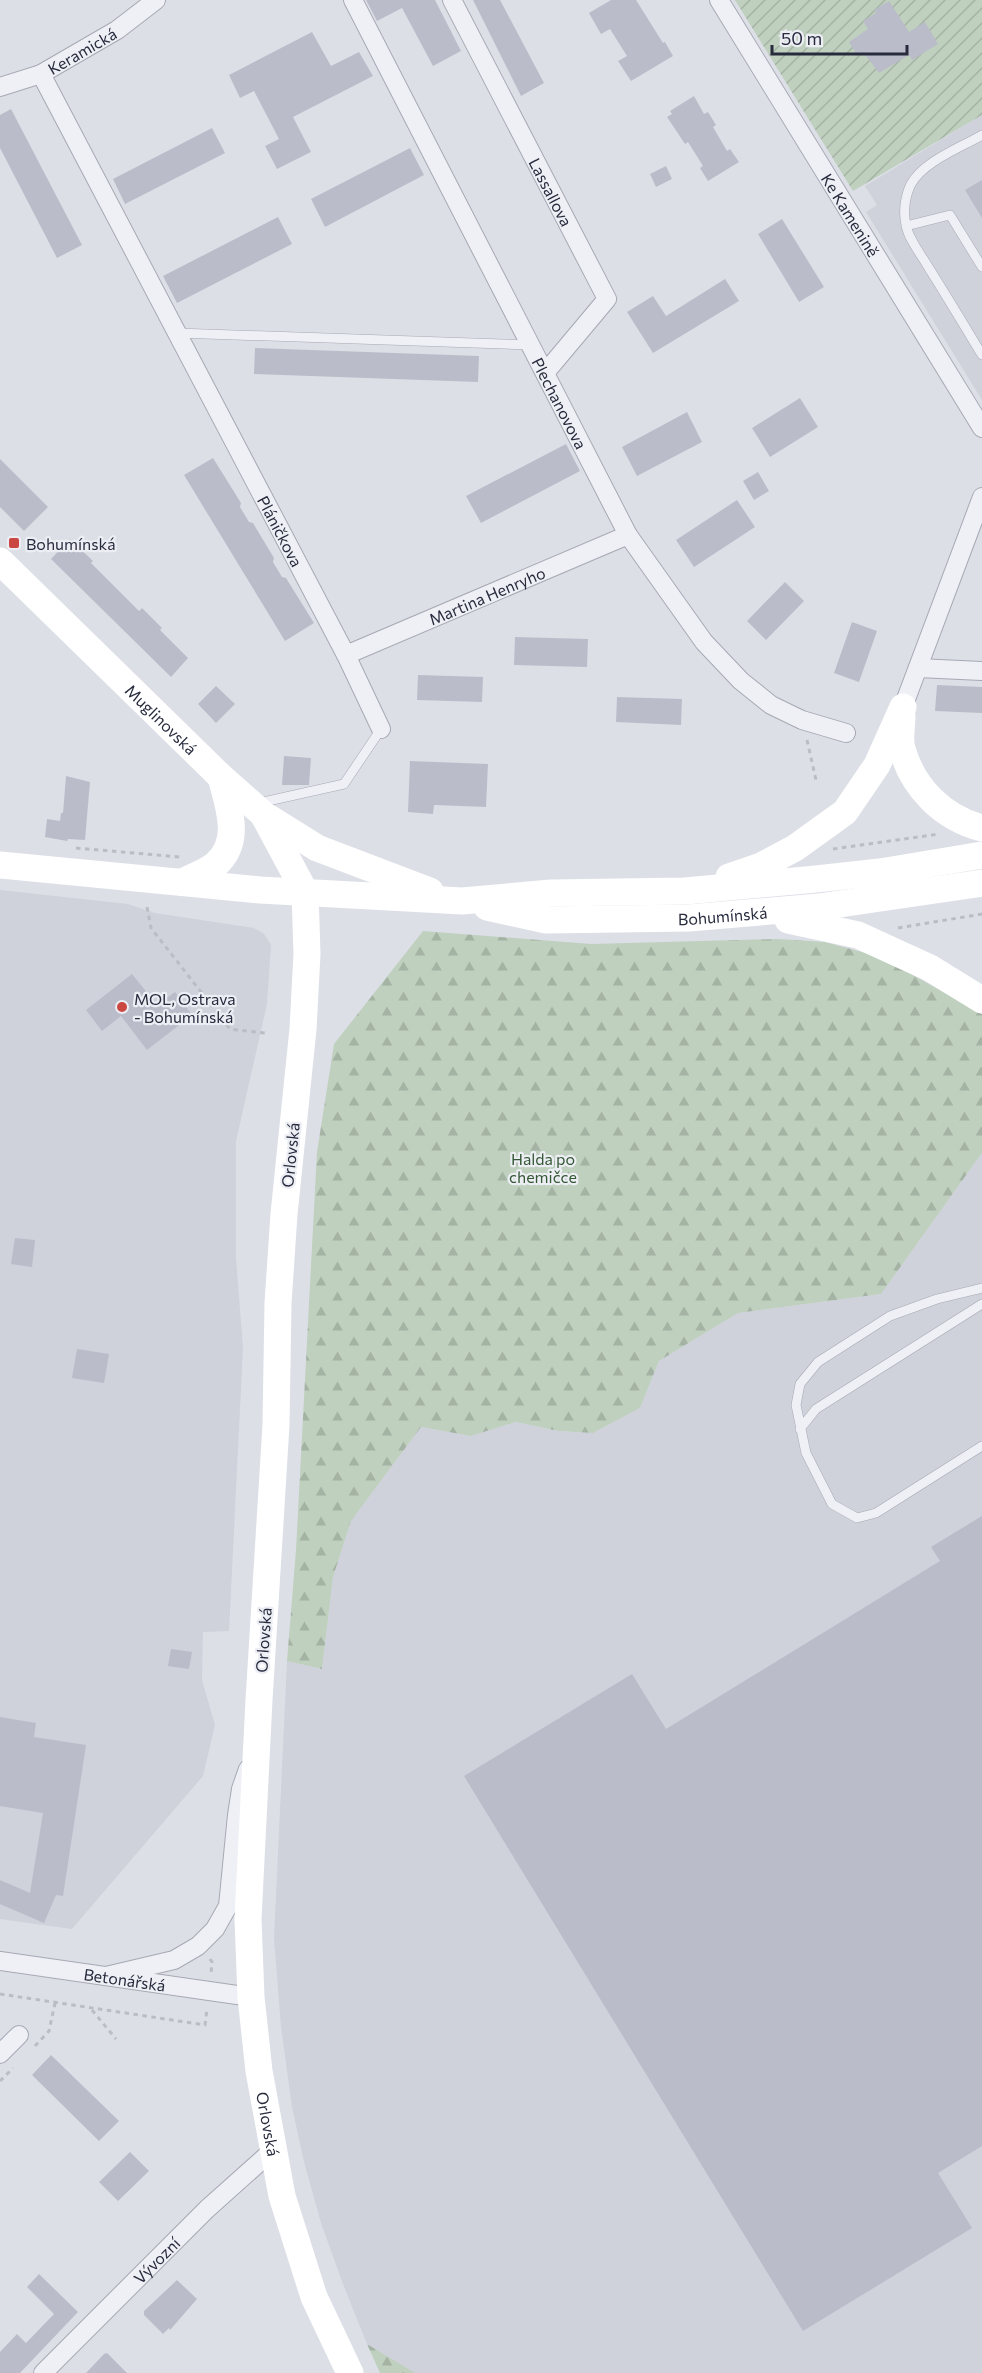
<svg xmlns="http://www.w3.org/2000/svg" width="982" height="2373" font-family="Commissioner,sans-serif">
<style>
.built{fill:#cfd1db}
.forest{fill:url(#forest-firs)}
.garden{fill:url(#garden-furrows)}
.building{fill:#babdc9}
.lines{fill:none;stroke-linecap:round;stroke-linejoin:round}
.lane-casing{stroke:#a6a9b4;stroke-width:10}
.street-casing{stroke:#a6a9b4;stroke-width:20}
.path{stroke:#bbbdc5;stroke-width:3;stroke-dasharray:4.5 4.5;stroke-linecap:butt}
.lane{stroke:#eff0f5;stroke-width:9}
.street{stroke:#eff0f5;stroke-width:18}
.secondary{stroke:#fff;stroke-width:27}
.poi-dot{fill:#cb4742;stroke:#eceef4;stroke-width:2}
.labels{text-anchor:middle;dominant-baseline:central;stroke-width:4.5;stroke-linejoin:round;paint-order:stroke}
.street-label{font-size:16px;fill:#272b3d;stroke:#eceef4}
.poi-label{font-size:16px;fill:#272b3d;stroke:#eceef4;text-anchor:start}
.park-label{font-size:16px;fill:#345834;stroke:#eceef4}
</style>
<defs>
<pattern id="forest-firs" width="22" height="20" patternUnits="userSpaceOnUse" patternTransform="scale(1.5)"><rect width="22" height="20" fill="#bfd0be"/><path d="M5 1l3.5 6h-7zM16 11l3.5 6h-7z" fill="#a4b3a4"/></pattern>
<pattern id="garden-furrows" width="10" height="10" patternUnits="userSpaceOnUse" patternTransform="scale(1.5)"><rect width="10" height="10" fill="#bfd0be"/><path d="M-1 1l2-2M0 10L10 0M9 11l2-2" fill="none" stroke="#a4b3a4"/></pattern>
</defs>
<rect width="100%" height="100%" fill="#dddfe7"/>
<path class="built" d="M982,115V400L866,212L877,205L865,186Z
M0,890L128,904L155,913L254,928L264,934L271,945L267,1004L236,1141V1258L243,1348L229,1631L203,1632L202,1680L215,1725L203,1776L72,1929L0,1919Z
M982,1153V2373H414L367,2344L343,2284L321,2223L304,2162L292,2107L281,2027L274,1938L287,1661L322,1669L333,1577L351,1521L421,1427L471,1436L516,1422L557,1431L593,1433L640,1408L659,1361L738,1313L881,1294Z"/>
<path class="forest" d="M423,931L591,944L778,939L825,942L873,955L911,974L982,1014V1153L881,1294L738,1313L659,1361L640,1408L593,1433L558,1431L516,1422L471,1436L421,1427L351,1521L333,1577L322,1669L287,1661L296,1550L317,1152L334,1044Z
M367,2344L415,2373H380Z"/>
<path class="garden" d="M735,0H982V115L853,191Z"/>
<path class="building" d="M366,0H435L461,51L433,66L402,8L377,21Z
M473,0H500L544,83L521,96Z
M611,0H636L663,43L665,42L673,56L631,81L618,61L627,56L610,29L601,34L589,13Z
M889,1L909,32L925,22L938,44L912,60L909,55L879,73L863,52L857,55L849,42L868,29L863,21L876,13L874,10Z
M312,32L331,66L359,52L373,76L293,117L311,152L277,169L265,146L279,139L254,91L240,98L229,75Z
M694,96L704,114L708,112L716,125L713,127L727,151L730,149L739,162L708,181L700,168L703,166L688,142L685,144L667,117L672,114L670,111Z
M11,109L82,245L57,258L0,148V115Z
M212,128L225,153L125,204L113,179Z
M410,148L424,175L325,227L311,199Z
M666,166L672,179L656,187L650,174Z
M982,180V218L965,190Z
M278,217L292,244L177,303L163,276Z
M782,219L824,287L799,302L758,234Z
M725,279L739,301L653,353L627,312L653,296L666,316Z
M255,348L479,356L478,382L254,374Z
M800,398L818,427L770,457L752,428Z
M687,412L702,442L637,476L622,447Z
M566,444L580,471L481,523L466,496Z
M213,458L241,503L240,507L249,522L253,523L274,558L273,562L282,577L286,578L314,623L285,641L184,475Z
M0,459L48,507L24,531L0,507Z
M758,472L769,491L754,500L743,481Z
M737,500L755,527L694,567L676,540Z
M70,539L93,561L91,563L139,611L142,608L162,628L160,630L188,658L171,677L51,559Z
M785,582L804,601L766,640L747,621Z
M852,622L877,631L859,682L834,673Z
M515,637L588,639L587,667L514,665Z
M418,675L483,677L482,702L417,700Z
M937,685L982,687V713L935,711Z
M216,686L235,704L216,723L198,704Z
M617,697L682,699L681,725L616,722Z
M284,756L311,758L309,785H282Z
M410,761L488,764L486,807L434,805L433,814L408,812Z
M66,776L90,782L85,840L68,839L67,841L45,837L47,819L60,821L61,813H63Z
M132,974L157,1005L175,992L192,1015L147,1050L121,1016L102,1031L86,1010Z
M15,1238L35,1240L32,1267L11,1264Z
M77,1349L109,1354L104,1383L72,1378Z
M982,1516V2146L938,2173L972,2228L803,2331L464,1776L632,1674L666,1729L940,1561L931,1547Z
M171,1649L192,1652L189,1669L168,1666Z
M0,1717L36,1723L34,1737L86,1745L63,1896L56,1895L44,1923L0,1904V1880L30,1893L43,1813L0,1806Z
M51,2055L119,2121L99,2141L32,2075Z
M130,2152L149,2171L118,2201L99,2182Z
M39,2274L78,2312L20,2373H0V2352L17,2334L26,2343L54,2314L27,2287Z
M177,2280L197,2299L170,2330L169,2328L163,2334L144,2315V2311Z
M107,2353L127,2373H86L104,2354Z"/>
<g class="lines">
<g class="lane-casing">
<path id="lane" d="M982,135C960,148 924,161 911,184C905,196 903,212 906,225C908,238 920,253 927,265C946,295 964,325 982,355
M906,226L950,215L982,267
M177,333L531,345
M259,803L344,784L381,729
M982,1288L937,1299L890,1316L818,1362L800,1384L796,1405L806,1453L832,1504L857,1518L876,1513L982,1446
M800,1429L816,1409L982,1304"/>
</g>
<g class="street-casing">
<g id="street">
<path id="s1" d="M353,0L628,535L704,642L741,681L771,705L802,720L846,733"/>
<path id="s2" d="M452,0L607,299L545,373"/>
<path id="s3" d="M719,0L982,428"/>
<path id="s4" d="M41,74L346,655L381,729"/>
<path id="s5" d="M0,87L41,74L117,30L156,0"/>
<path id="s6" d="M346,655L628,535"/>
<path d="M918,668L982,671"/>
<path d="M903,707L982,497"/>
<path id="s7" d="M0,1961L251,1997"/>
<path d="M106,1976L174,1960L198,1946L215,1929L228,1906L237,1815L241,1789L248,1769"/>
<path d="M0,2054L19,2035"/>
<path id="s8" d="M43,2373L207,2209L273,2150"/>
</g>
</g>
<path class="path" d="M807,740L816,780
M76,848L180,857
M833,849L939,834
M147,907L151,928L230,1029L265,1033
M898,928L982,914
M210,1959L212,1962L211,1973
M0,1994L205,2025L207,2009
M92,2010L116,2039
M35,2046L49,2031L55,2003
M0,2081L13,2068"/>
<use href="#lane" class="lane"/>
<use href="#street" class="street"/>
<g class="secondary">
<path id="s9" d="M0,561L221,777L263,814L305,892L307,954L303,1029L284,1214L278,1303L276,1425L259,1700L248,1919L251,1997L259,2071L282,2196L314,2297L350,2373"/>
<path d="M902,716C902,726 899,739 902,749C913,788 943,818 982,828"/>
<path d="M269,818L317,848L430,891"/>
<path d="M0,865L260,890L462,901L551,893L685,891L816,879L880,872L982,855"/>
<path d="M729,877L761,866L795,848L845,812L877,765L903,707"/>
<path d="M182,882C193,877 206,872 215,865C243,842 228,805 221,777"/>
<path id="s10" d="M487,907L546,920L689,918L819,907L982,883"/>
<path d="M788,920L858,935L930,968L982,1000"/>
</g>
</g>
<g class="poi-dot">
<rect x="8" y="537" width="12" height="12" rx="3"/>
<circle cx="122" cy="1007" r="6"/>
</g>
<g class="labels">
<g class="street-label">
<text stroke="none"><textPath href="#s5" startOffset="90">Keramická</textPath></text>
<text stroke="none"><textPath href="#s2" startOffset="216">Lassallova</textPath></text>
<text stroke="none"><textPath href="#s3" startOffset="252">Ke Kamenině</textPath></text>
<text stroke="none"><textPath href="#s1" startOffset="453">Plechanovova</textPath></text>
<text stroke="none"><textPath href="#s4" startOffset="516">Pláničkova</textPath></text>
<text stroke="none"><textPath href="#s6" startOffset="153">Martina Henryho</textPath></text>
<text stroke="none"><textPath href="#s9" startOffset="226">Muglinovská</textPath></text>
<text stroke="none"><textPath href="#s10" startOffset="237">Bohumínská</textPath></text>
<text transform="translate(290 1155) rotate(-84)">Orlovská</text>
<text transform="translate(263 1640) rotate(-86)">Orlovská</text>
<text stroke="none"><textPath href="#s7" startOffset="126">Betonářská</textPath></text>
<text stroke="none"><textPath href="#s9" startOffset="1689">Orlovská</textPath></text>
<text stroke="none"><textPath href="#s8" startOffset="160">Vývozní</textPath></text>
</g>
<g class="poi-label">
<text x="26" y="543">Bohumínská</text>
<text x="134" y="998">MOL, Ostrava<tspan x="134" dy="18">- Bohumínská</tspan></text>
</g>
<g class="park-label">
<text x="543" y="1158">Halda po<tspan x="543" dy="18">chemičce</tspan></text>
</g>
</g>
<path d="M772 45v9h135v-9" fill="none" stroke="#272b3d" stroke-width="3"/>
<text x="781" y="45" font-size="18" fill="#272b3d" stroke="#eceef4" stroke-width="4.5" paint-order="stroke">50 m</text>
</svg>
